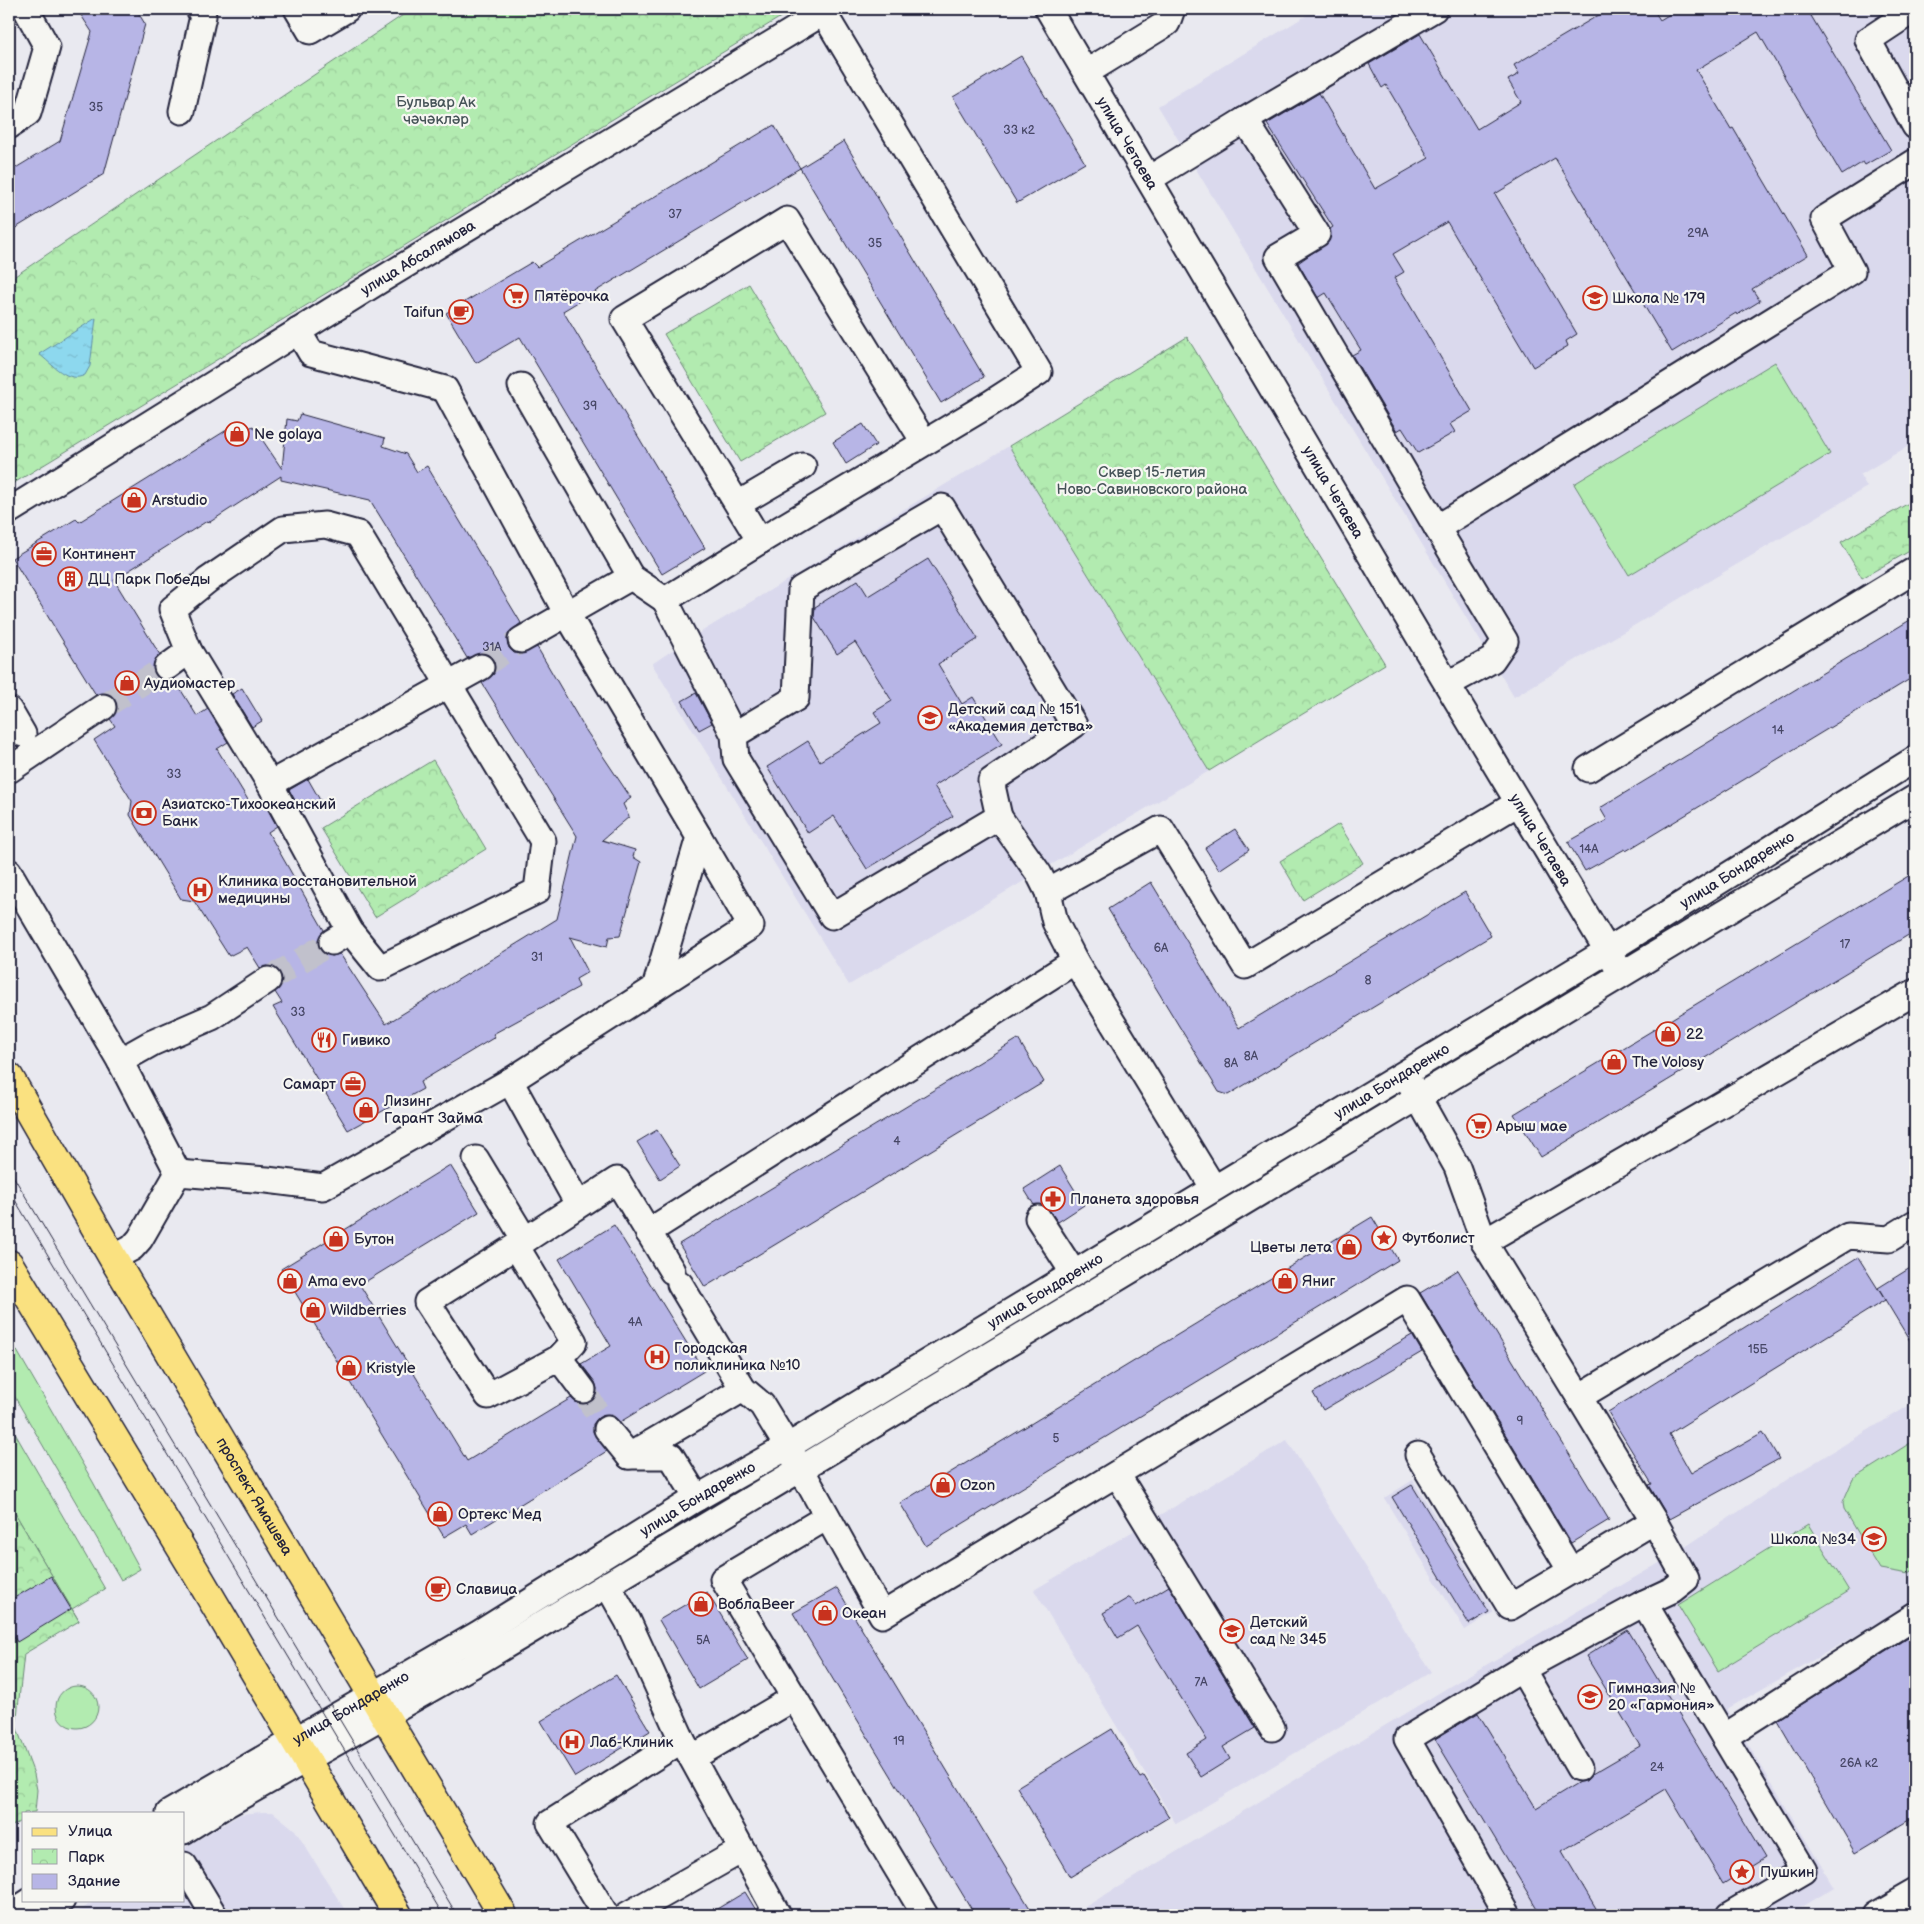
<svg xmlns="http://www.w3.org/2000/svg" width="1924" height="1924" font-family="'Balsamiq Sans',sans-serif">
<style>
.built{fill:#dad9ed}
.grass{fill:#b2ebb0;stroke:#6a8676}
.park{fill:url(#park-crowns);stroke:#6a8676}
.water{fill:url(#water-ripples);stroke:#628fa6}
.building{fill:#b7b5e6;stroke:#22223b;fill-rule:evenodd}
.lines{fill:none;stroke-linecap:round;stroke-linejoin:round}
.minor-tunnel{stroke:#c1c1cc;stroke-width:25;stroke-dasharray:25 12;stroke-linecap:butt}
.minor-casing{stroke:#22223b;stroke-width:29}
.major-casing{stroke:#22223b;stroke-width:31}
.minor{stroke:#f6f6f2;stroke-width:25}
.major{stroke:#fae180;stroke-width:28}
.tram{stroke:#22223b;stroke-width:1}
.labels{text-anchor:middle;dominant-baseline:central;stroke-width:4.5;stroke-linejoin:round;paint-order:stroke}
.number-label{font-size:12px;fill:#474766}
.park-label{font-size:15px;fill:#465458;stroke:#f6f6f2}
.street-label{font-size:15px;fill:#22223b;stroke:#f6f6f2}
.poi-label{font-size:15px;fill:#22223b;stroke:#f6f6f2;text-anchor:start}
</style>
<defs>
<pattern id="park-crowns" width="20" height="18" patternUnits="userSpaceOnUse" patternTransform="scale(1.25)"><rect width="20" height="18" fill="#b2ebb0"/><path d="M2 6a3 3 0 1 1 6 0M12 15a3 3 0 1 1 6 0" fill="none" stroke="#99c998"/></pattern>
<pattern id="water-ripples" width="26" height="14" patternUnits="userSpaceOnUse" patternTransform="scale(1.25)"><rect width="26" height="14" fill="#8dd8ee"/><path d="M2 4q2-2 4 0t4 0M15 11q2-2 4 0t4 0" fill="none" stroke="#79b9cd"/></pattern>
</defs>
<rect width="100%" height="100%" fill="#e9e9f0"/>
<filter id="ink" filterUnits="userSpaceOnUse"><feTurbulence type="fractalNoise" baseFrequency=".02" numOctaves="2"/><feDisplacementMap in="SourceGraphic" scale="10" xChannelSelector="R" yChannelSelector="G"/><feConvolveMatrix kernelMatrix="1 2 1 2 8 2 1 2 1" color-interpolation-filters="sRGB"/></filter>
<g filter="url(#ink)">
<path class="built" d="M1317,9H1915V442L1860,475L1867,487L1514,697L1158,106Z
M1009,446L1209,771L849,985L652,664L686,641Z
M1915,1402V1602L1727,1709L1834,1887L1788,1915H1089L1085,1907L1452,1685L1673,1555L1794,1475Z
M1287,1440L1431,1672L1176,1824L1034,1590Z
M1413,1480L1494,1612L1465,1630L1384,1498Z
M262,1812H273L295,1830L348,1915H72L97,1900H184V1848L241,1814Z"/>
<path class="grass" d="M1775,362L1830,454L1629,575L1574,484Z
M9,1337L93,1482L140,1569L121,1580L9,1387Z
M9,1423L105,1589L72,1609L79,1621L9,1503Z
M1915,1440V1570L1909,1574L1880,1569L1844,1509L1843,1502L1853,1479Z
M1808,1524L1849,1591L1718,1671L1678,1605Z
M56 1707a21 21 0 1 1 42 0a21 21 0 1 1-42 0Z"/>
<path class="park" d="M412,9H794L9,486V280Z
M749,284L825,412L740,462L664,334Z
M1187,337L1385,664L1209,771L1009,446Z
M1914,500L1915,548L1862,578L1841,542Z
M433,760L486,849L375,917L321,828Z
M1339,824L1363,863L1303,900L1280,861Z
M9,1503L79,1621L24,1654L16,1726L34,1774L37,1790L35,1812L24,1813V1819L9,1828Z"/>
<path class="water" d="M96,318L90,366L85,375C68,384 52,364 39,354Z"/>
<path class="building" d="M77,9H136L145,24L104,174L9,232V172L60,141L92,32Z
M1609,9H1653L1660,20L1678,9H1807L1891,150L1865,165L1863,162L1842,175L1758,32L1696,70L1731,129L1733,128L1808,255L1752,289L1760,301L1737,315L1736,313L1672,352L1555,158L1495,194L1577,334L1566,341L1568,346L1533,367L1447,222L1393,254L1404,272L1394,278L1472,411L1450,424L1455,432L1418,453L1402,428L1397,431L1352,355L1361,350L1326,293L1318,298L1298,263L1329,241L1330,229L1333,227L1267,124L1319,93L1375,189L1429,158L1386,85L1382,88L1369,64L1420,34L1477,129L1521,102L1508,80L1519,74L1514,65Z
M1021,56L1085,163L1017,203L953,97Z
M774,125L800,168L563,311L705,548L662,574L520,337L476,363L446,313L532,262L537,267Z
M844,141L984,377L941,403L800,168Z
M300,414L385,438L383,446L406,454L417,472L427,466L521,623L508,633L507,640L509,648L514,653L521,654L537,647L585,729L631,798L623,804L629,817L602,840L635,850L633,857L641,862L620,936L609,937L607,947L570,937L588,972L576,979L579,987L493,1034L495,1037L420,1082L423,1089L348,1130L273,1007L282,1003L275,992L281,986L282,979L280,972L268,966L260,968L247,947L229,956L194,901L181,899L130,815L132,801L94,740L115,726L110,719L116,713L115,699L109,694L96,695L12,558L76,519L79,522L238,423L243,431L253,426L282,469L287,419L297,421ZM281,476V480L370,500L467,658L482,653L493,660L495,667L494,674L482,683L577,836L557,919L386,1024L340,954L332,956L320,950L318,942L324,930L268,832L277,826L263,801L253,808L217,749L228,742L208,709L197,716L174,679L162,680L155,675L154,662L160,655L114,580L207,521L210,522Z
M863,424L876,445L846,464L833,442Z
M928,559L978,639L938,664L962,704L973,697L1002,744L934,786L953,816L867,869L834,816L808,833L767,767L808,741L820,761L881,723L874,712L892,701L855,642L837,654L814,617L815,607L858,580L868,596Z
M1915,617V676L1626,851L1625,849L1585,871L1568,842L1607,820L1600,808Z
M242,688L262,721L252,727L232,694Z
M696,693L712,723L699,730L682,701Z
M308,779L320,800L301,812L289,790Z
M1235,829L1249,850L1219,870L1205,848Z
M1915,872V931L1541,1157L1514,1114Z
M1151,882L1239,1028L1465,892L1491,936L1228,1095L1219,1092L1108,909Z
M1018,1039L1044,1082L705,1287L679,1244Z
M657,1130L680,1166L660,1179L637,1142Z
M450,1165L479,1212L360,1285L467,1461L571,1398L577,1403L584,1404L591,1402L596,1396L597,1389L595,1382L581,1364L611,1346L559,1259L614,1225L704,1371L620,1422L612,1415L598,1418L593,1424V1432L607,1451L472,1534L466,1524L444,1537L281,1269Z
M1060,1166L1084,1205L1058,1222L1045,1205H1034L1024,1189Z
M1372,1217L1398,1260L926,1546L900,1503Z
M1858,1257L1885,1300L1669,1434L1691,1473L1763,1432L1779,1459L1669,1519L1649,1485L1652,1484L1608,1412Z
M1915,1265V1349L1878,1288Z
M1458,1270L1609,1520L1571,1543L1420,1293Z
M1412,1335L1422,1352L1323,1410L1313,1393Z
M1412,1485L1489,1612L1469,1624L1392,1497Z
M51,1576L71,1609L17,1642L9,1628V1601Z
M1169,1586L1255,1728L1223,1747L1230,1759L1201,1777L1186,1753L1207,1740L1137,1626L1118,1638L1103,1613L1130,1597L1136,1606Z
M837,1588L1034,1915H975L966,1900L793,1613Z
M707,1592L748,1660L699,1689L659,1620Z
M1628,1630L1765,1858L1723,1884L1666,1789L1562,1851L1600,1915H1541L1435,1739L1478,1713L1536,1808L1579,1782L1586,1781L1592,1774L1640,1746L1586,1656Z
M1915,1633V1817L1855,1853L1777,1720Z
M616,1675L650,1731L575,1777L541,1721Z
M1112,1729L1140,1778L1144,1776L1169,1817L1070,1877L1017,1787Z
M745,1892L759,1915H707Z"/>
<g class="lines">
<path class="minor-tunnel" d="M481,667L521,640
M103,707L167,667
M268,980L332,942
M583,1390L607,1429"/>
<g class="minor-casing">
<g id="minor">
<path d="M297,9L310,31L347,9"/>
<path id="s1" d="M1048,9L1429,654L1616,965"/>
<path d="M1915,9L1868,40L1915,126"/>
<path d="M823,12L1039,372L991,403L760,541L624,319L787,220L924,442"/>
<path d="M1087,72L1167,23L1172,9"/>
<path d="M182,111L203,16L199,9"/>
<path d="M1245,120L1434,9"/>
<path d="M9,126L28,113L47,47L26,9"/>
<path d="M1149,179L1245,120L1317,234L1278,257L1437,528"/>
<path d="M521,386L631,577"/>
<path d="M738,504L803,466"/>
<path id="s2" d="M9,511L379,281L829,9"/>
<path d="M325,525L358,534L543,841L537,891L380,968L350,931L270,784L189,651L172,609L208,580L283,529Z"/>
<path d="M665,600L734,735L736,759L832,916L999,817L991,781L1074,725L942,507L801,589L796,698L734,735"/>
<path d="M521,640L631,577L665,600L760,541"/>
<path d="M167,667L189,651"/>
<path d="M1448,684L1492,660L1505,641L1437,528L1852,271L1824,219L1915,162"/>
<path d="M9,710L23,734"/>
<path d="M1588,769L1915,570"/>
<path d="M9,770L103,707"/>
<path d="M270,784L481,667"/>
<path d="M999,817L1039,874L1048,892"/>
<path d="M9,872L120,1061"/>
<path d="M332,942L350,931"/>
<path d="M655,988L751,926L699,837"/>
<path d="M510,1081L578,1204"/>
<path d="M1410,1083L1457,1167L1484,1242L1579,1397L1848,1236L1889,1239L1915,1223"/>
<path d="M476,1159L525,1240"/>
<path d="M178,1173L120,1061L152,1043L212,1017L268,980"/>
<path d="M1213,1187L1075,961L1055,922L1048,892L1161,829L1245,966L1518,803"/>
<path d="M1038,1218L1073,1272"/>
<path d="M648,1232L1075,961"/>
<path d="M1484,1242L1915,992"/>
<path d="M516,1246L427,1302L488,1396L559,1358L574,1342L516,1246L525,1240L617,1180L672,1271"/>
<path d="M113,1258L132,1248L140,1239L178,1173L267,1180L323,1187L510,1081L655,988L699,837L567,614L445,389L311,353L298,331"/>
<path d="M680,1284L743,1389L762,1405L801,1469L882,1615L1407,1299L1571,1571L1654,1521L1579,1397"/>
<path d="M559,1358L583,1390"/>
<path d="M607,1429L629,1456"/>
<path d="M1418,1455L1510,1607L1571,1571"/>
<path d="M1117,1474L1272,1728"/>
<path d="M697,1498L671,1456H629L743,1389"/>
<path d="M827,1517L723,1579L925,1915"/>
<path d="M1654,1521L1686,1579L1672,1590L1644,1603L1804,1871L1729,1915"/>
<path d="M607,1584L628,1621L682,1740L778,1915"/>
<path d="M1522,1669L1579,1768"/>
<path d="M1724,1737L1915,1616"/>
<path d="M692,1758L794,1698"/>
<path id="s3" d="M169,1813L478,1634L697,1498L787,1447L1607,951L1915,759"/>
<path d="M184,1831L224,1806L471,1666L714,1521L1915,798"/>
<path d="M184,1865L214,1915"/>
<path d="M9,1915L32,1900"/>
<path d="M35,1915L62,1900"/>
<path d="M606,1915L550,1823L682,1740"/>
<path d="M627,1915L742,1850"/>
<path d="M1508,1915L1407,1739L1522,1669L1644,1603"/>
<path d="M1875,1915L1915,1892"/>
</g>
</g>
<g class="major-casing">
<g id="major">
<path id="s4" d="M9,1077L113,1258L503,1915"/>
<path d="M9,1264L195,1571L398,1915"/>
</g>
</g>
<use href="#minor" class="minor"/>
<use href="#major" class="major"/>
<path class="tram" d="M9,1169L457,1915
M9,1190L443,1915"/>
</g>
</g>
<defs>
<g id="supermarket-ring" transform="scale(1.25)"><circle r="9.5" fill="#f6f6f2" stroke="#c8321e" stroke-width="1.5"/><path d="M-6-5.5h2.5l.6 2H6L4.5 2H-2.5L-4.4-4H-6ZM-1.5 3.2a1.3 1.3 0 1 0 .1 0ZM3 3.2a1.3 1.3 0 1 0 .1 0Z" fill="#c8321e"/></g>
<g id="school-ring" transform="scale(1.25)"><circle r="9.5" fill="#f6f6f2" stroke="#c8321e" stroke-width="1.5"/><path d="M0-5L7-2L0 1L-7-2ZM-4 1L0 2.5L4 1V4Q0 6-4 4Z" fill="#c8321e"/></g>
<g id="cafe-ring" transform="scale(1.25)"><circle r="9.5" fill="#f6f6f2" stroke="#c8321e" stroke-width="1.5"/><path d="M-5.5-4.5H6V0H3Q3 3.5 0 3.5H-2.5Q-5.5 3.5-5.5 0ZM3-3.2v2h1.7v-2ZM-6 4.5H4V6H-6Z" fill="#c8321e"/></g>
<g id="shop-ring" transform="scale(1.25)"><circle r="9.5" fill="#f6f6f2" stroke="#c8321e" stroke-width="1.5"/><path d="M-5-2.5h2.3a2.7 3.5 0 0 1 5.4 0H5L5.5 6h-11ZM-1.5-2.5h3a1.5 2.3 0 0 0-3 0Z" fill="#c8321e"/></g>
<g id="office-ring" transform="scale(1.25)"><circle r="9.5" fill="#f6f6f2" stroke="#c8321e" stroke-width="1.5"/><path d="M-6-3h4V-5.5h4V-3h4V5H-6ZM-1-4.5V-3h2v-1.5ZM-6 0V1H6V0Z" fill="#c8321e"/></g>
<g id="building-ring" transform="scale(1.25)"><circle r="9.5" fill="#f6f6f2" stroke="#c8321e" stroke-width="1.5"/><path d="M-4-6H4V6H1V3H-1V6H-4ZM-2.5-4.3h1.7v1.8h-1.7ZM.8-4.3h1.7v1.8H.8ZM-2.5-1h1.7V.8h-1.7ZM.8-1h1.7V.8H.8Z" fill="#c8321e"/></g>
<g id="bank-ring" transform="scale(1.25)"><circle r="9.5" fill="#f6f6f2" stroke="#c8321e" stroke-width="1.5"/><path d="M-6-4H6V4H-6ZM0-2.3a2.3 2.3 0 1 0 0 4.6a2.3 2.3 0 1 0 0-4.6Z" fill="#c8321e"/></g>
<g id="hospital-ring" transform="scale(1.25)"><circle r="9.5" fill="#f6f6f2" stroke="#c8321e" stroke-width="1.5"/><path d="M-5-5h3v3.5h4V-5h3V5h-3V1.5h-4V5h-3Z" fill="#c8321e"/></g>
<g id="restaurant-ring" transform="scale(1.25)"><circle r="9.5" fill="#f6f6f2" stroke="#c8321e" stroke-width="1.5"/><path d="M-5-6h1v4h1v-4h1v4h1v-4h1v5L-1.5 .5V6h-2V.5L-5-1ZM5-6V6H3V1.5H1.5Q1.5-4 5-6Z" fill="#c8321e"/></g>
<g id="pharmacy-ring" transform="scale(1.25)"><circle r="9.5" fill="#f6f6f2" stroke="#c8321e" stroke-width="1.5"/><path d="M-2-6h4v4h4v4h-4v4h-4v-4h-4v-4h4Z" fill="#c8321e"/></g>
<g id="sight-ring" transform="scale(1.25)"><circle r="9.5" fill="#f6f6f2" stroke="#c8321e" stroke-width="1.5"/><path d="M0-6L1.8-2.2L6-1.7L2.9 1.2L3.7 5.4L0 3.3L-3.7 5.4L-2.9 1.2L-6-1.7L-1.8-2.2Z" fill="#c8321e"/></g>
</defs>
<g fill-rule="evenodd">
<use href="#supermarket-ring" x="516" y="296"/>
<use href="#school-ring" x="1595" y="298"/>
<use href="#cafe-ring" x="461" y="312"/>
<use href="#shop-ring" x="237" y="434"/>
<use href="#shop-ring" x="134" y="500"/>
<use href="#office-ring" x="44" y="554"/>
<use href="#building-ring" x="70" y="579"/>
<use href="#shop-ring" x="127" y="683"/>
<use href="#school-ring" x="930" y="718"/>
<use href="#bank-ring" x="144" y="813"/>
<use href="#hospital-ring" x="200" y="890"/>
<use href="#shop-ring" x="1668" y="1034"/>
<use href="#restaurant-ring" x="324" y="1040"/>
<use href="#shop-ring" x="1614" y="1062"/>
<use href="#office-ring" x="353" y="1084"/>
<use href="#shop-ring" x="366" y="1110"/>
<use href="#supermarket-ring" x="1479" y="1126"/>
<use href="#pharmacy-ring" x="1053" y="1199"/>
<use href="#sight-ring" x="1384" y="1238"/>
<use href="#shop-ring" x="336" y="1239"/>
<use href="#shop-ring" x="1349" y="1247"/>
<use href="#shop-ring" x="290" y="1281"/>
<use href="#shop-ring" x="1285" y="1281"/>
<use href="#shop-ring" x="313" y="1310"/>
<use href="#hospital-ring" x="657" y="1357"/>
<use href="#shop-ring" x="349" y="1368"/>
<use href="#shop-ring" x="943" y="1485"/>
<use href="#shop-ring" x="440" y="1514"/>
<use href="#school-ring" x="1874" y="1539"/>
<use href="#cafe-ring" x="438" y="1589"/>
<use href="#shop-ring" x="701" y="1604"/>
<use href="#shop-ring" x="825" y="1613"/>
<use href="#school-ring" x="1232" y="1631"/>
<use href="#school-ring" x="1590" y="1697"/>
<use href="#hospital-ring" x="572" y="1742"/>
<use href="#sight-ring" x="1742" y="1872"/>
</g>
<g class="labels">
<g class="number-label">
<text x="96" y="107">35</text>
<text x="1019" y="130">33 к2</text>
<text x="675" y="214">37</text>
<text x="1698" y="233">29А</text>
<text x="875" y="243">35</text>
<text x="590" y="406">39</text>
<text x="492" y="647">31А</text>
<text x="1778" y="730">14</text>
<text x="174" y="774">33</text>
<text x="1589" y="849">14А</text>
<text x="1845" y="944">17</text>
<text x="1161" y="948">6А</text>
<text x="537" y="957">31</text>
<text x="1368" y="980">8</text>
<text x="298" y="1012">33</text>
<text x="1251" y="1056">8А</text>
<text x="1231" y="1063">8А</text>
<text x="897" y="1141">4</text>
<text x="635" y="1322">4А</text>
<text x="1758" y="1349">15Б</text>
<text x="1520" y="1421">9</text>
<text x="1056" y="1438">5</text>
<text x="703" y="1640">5А</text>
<text x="1201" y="1682">7А</text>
<text x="899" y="1741">19</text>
<text x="1859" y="1763">26А к2</text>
<text x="1657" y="1767">24</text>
</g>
<g class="park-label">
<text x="436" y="102">Бульвар Ак<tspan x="436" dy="17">чәчәкләр</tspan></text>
<text x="1152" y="472">Сквер 15-летия<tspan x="1152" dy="17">Ново-Савиновского района</tspan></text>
</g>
<g class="street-label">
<text stroke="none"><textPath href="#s1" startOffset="156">улица Четаева</textPath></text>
<text stroke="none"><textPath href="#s2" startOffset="481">улица Абсалямова</textPath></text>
<text stroke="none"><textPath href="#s1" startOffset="561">улица Четаева</textPath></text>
<text stroke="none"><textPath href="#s1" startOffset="966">улица Четаева</textPath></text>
<text stroke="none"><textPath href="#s3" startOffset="1830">улица Бондаренко</textPath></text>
<text stroke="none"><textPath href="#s3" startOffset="1425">улица Бондаренко</textPath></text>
<text stroke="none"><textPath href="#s3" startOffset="1020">улица Бондаренко</textPath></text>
<text stroke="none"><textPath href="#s4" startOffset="486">проспект Ямашева</textPath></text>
<text stroke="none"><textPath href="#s3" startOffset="615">улица Бондаренко</textPath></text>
<text stroke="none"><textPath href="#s3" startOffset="210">улица Бондаренко</textPath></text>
</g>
<g class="poi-label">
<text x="534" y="296">Пятёрочка</text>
<text x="1612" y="298">Школа № 179</text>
<text x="444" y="312" text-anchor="end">Taifun</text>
<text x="254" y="434">Ne golaya</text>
<text x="152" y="500">Arstudio</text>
<text x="62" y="554">Континент</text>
<text x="88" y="579">ДЦ Парк Победы</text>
<text x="144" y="683">Аудиомастер</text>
<text x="948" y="709">Детский сад № 151<tspan x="948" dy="17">«Академия детства»</tspan></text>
<text x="162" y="804">Азиатско-Тихоокеанский<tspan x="162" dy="17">Банк</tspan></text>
<text x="218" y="881">Клиника восстановительной<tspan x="218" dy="17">медицины</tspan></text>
<text x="1686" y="1034">22</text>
<text x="342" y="1040">Гивико</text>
<text x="1632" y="1062">The Volosy</text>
<text x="336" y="1084" text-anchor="end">Самарт</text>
<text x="384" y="1101">Лизинг<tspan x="384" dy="17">Гарант Займа</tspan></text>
<text x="1496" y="1126">Арыш мае</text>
<text x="1070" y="1199">Планета здоровья</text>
<text x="1402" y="1238">Футболист</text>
<text x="354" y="1239">Бутон</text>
<text x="1332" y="1247" text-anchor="end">Цветы лета</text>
<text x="308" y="1281">Ama evo</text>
<text x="1302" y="1281">Яниг</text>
<text x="330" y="1310">Wildberries</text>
<text x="674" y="1348">Городская<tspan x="674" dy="17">поликлиника №10</tspan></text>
<text x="366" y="1368">Kristyle</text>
<text x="960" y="1485">Ozon</text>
<text x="458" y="1514">Ортекс Мед</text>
<text x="1856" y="1539" text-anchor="end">Школа №34</text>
<text x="456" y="1589">Славица</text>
<text x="718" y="1604">ВоблаBeer</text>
<text x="842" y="1613">Океан</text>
<text x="1250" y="1622">Детский<tspan x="1250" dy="17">сад № 345</tspan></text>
<text x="1608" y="1688">Гимназия №<tspan x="1608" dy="17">20 «Гармония»</tspan></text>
<text x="590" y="1742">Лаб-Клиник</text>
<text x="1760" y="1872">Пушкин</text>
</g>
</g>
<rect width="1924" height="1924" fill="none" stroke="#f6f6f2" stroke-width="30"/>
<rect x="15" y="15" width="1894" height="1894" fill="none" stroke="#22223b" stroke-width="2" filter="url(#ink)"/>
<rect x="22" y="1812" width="162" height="90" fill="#f6f6f2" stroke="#a1a1a9"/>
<rect x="32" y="1828" width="25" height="8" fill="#fae180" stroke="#a1a1a9"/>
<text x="68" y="1836" font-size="15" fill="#22223b">Улица</text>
<rect x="32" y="1849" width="25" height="15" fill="url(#park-crowns)" stroke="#a1a1a9"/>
<text x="68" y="1862" font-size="15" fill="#22223b">Парк</text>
<rect x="32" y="1874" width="25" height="15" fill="#b7b5e6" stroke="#a1a1a9"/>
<text x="68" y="1886" font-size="15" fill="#22223b">Здание</text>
</svg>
